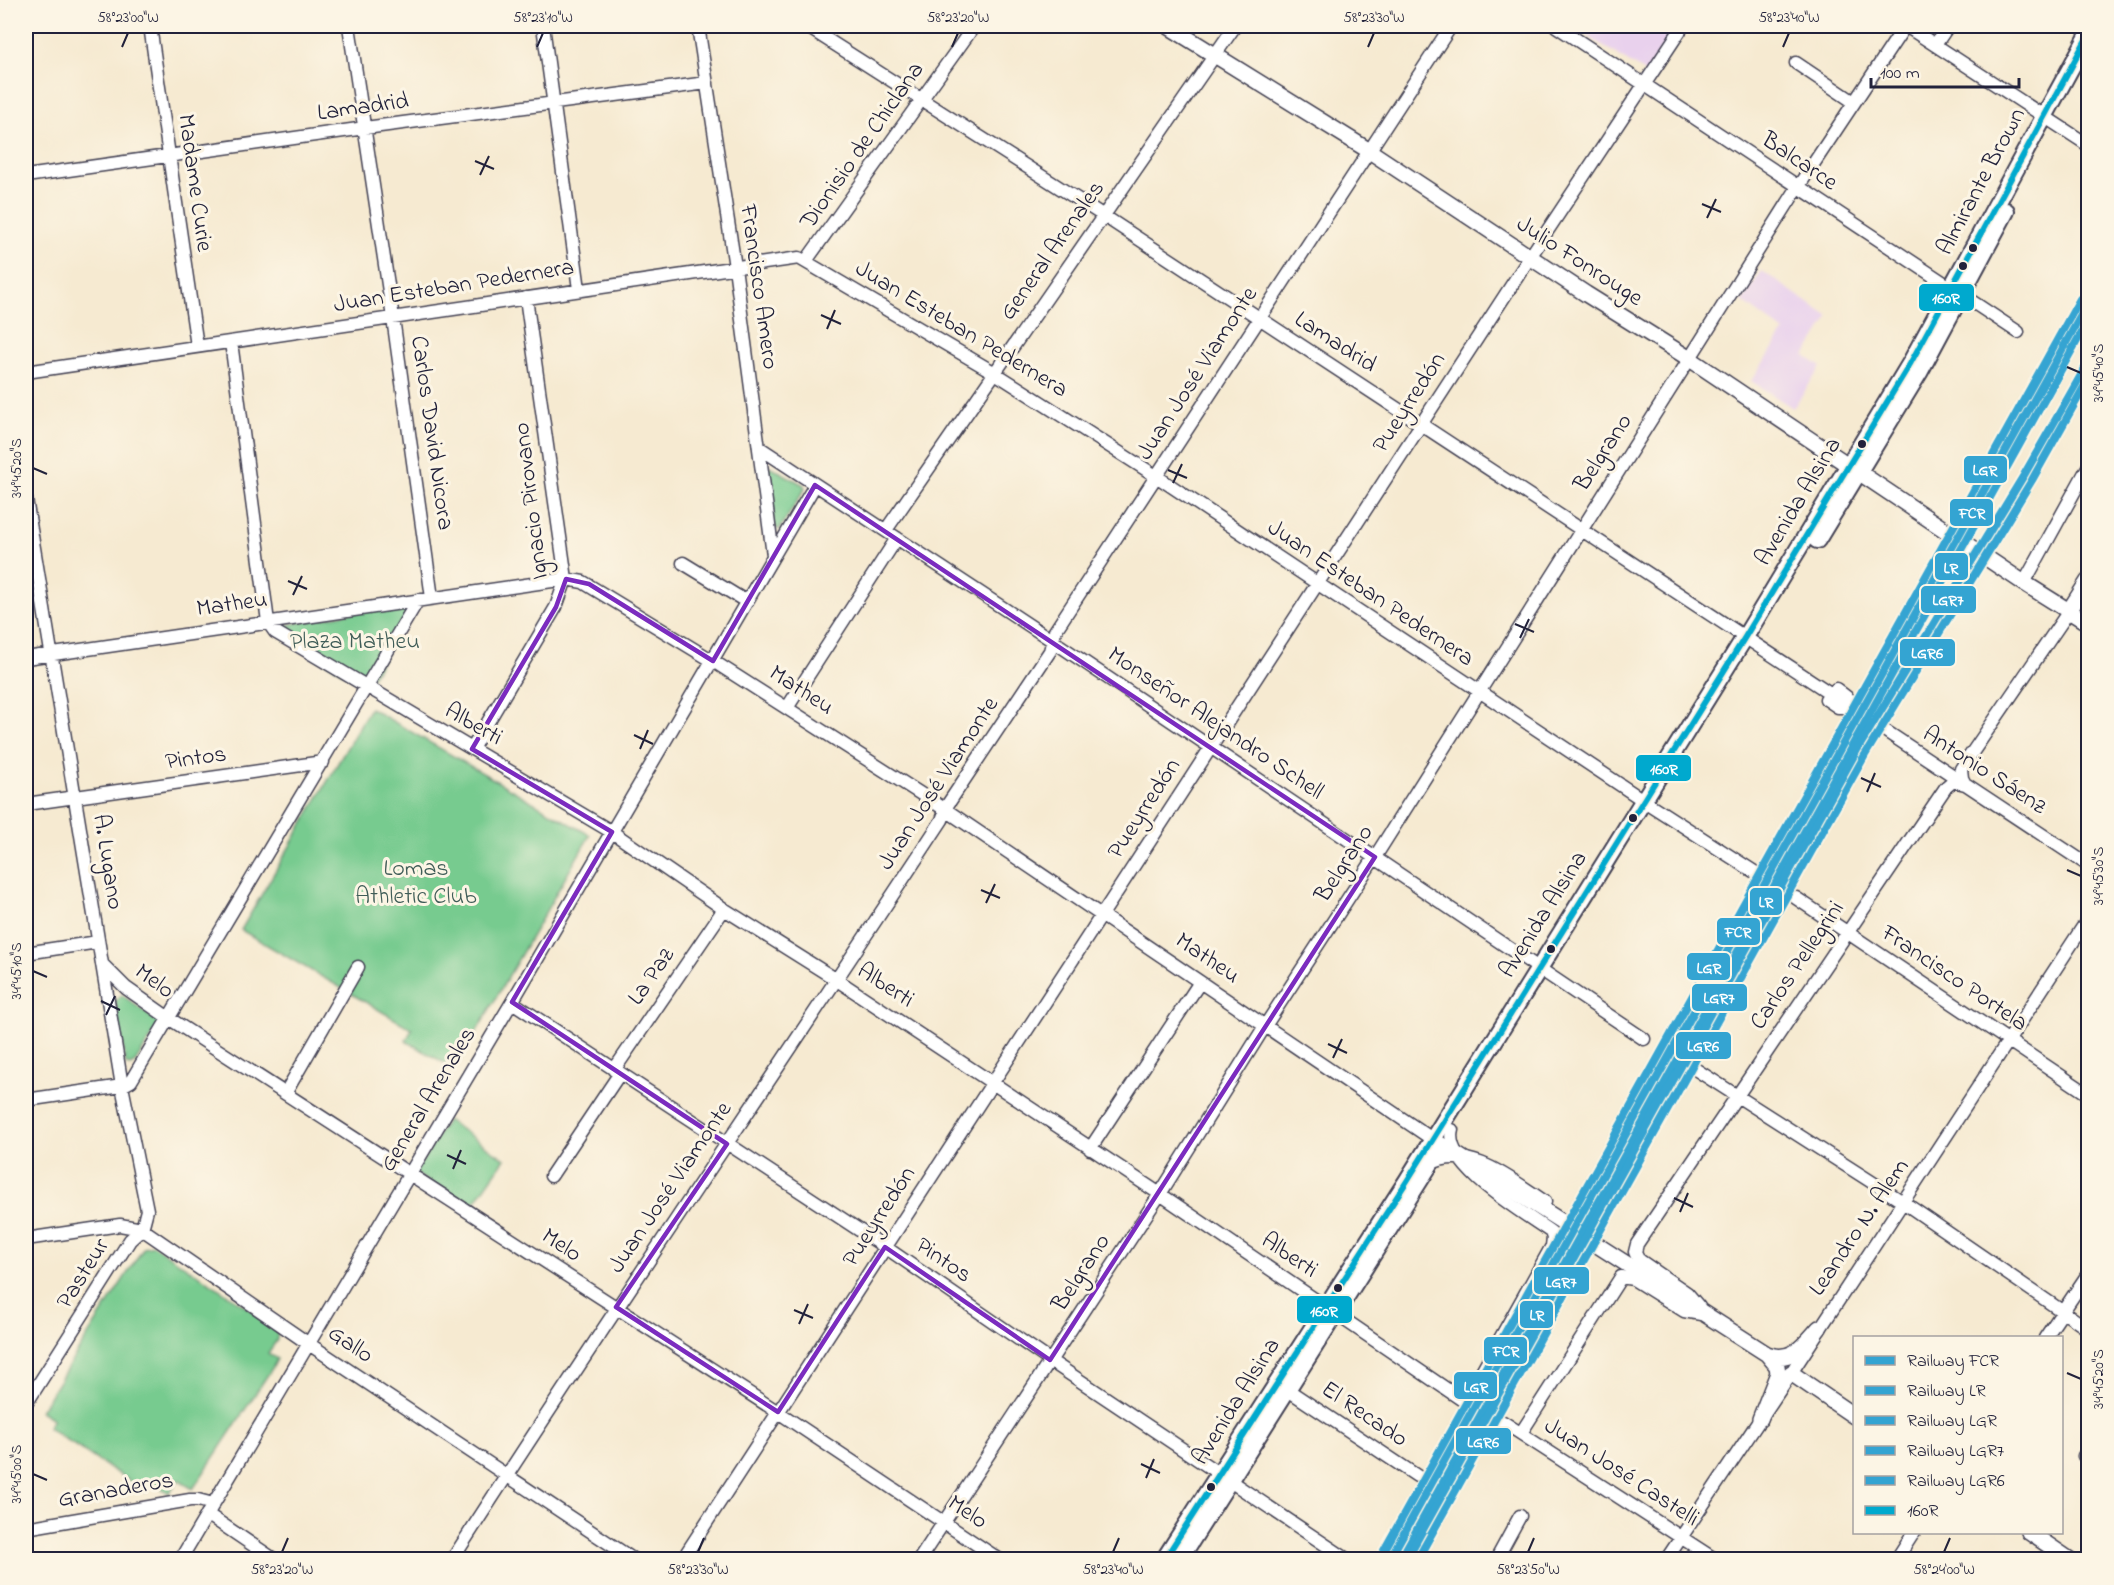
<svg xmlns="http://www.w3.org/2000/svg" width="2114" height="1585" font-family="'Indie Flower',sans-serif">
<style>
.built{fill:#e9d1ed}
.park{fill:#77cb8f;stroke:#4c7665;stroke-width:1.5}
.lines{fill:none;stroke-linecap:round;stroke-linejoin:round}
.minor-tunnel{stroke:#ccc2b3;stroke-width:12;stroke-dasharray:12 6;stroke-linecap:butt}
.tertiary-tunnel{stroke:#ccc2b3;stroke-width:15;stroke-dasharray:15 8;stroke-linecap:butt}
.minor-casing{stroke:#424052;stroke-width:15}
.tertiary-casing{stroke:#424052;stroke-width:18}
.secondary-casing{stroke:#424052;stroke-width:20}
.minor{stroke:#fff;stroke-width:12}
.tertiary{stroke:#fff;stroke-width:15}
.secondary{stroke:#fff;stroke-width:16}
.bus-1-casing{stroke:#fcf5e5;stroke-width:10}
.bus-1{stroke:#00a9ce;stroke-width:6}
.rail-1-casing{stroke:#fcf5e5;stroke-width:12}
.rail-2-casing{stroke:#fcf5e5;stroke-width:12}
.rail-3-casing{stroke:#fcf5e5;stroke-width:12}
.rail-4-casing{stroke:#fcf5e5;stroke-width:12}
.rail-5-casing{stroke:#fcf5e5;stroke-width:12}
.rail-1{stroke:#34a4d2;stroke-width:8}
.rail-2{stroke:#34a4d2;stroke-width:8}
.rail-3{stroke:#34a4d2;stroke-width:8}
.rail-4{stroke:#34a4d2;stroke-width:8}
.rail-5{stroke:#34a4d2;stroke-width:8}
.marked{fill:none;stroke:#7b2cbf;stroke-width:4.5;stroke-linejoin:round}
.ticks{fill:none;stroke:#22223b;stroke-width:2}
.bus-dot{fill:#22223b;stroke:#fcf5e5;stroke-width:2}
.labels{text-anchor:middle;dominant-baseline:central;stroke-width:6;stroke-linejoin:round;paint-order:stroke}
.street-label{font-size:24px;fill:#22223b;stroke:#fcf5e5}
.park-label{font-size:24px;fill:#405d58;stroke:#fcf5e5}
.line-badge{stroke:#fcf5e5;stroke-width:2}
.badge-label{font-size:16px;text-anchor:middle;font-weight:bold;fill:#fff}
.neatline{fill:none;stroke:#22223b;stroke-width:2}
.ticks-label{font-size:15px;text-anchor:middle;fill:#22223b}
</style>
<rect width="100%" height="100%" fill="#fcf5e5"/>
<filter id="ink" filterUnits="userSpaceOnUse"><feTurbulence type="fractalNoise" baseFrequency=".0167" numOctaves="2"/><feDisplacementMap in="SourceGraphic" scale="12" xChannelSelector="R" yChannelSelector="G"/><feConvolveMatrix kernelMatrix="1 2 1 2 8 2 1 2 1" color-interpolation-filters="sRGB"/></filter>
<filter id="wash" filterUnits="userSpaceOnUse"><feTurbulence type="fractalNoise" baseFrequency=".008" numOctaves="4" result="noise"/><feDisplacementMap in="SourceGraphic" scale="24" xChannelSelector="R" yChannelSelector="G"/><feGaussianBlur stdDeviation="1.35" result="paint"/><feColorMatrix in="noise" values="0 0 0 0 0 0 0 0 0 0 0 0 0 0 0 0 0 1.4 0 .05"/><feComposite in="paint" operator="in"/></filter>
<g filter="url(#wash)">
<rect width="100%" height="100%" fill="#f6ead1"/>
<path class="built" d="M1572,26H1677L1646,73Z
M1762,271L1829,317L1805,356L1821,367L1793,408L1751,381L1784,332L1742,301Z"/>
<path class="park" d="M769,466L804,485L805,489L779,530L774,527L768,471Z
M418,600L366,687L271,628Z
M370,708L590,835L455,1069L406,1041L412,1029L241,930Z
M122,995L158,1022L159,1026L134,1064L130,1066L126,1065L115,1001Z
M447,1120L505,1159L470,1209L415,1173Z
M153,1245L278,1328L277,1340L268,1353L277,1359L273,1367L193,1489L178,1480L169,1493L153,1483L146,1492L48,1428L53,1419L40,1411L144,1247Z"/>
</g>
<g filter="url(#ink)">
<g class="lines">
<path class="minor-tunnel" d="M1839,699L1887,732"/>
<path class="tertiary-tunnel" d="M1567,1225L1597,1245"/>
<g class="minor-casing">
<path id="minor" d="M150,26L197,346
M349,26L393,318L432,598
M543,26L579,289
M698,26L735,267L773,555
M806,26L1104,216L1839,699
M1556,26L2018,332
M1906,26L2088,145
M1935,45L1948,26
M1796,63L1854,102
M26,176L365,128L707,83
M806,261L974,26
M231,342L268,622L275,632L612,832L724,909L837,980L1160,1194L1461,1399L1468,1396L1552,1246L1553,1238L1551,1232C1526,1214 1442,1166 1452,1130
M26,372L799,258L995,373L1156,476L1652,806L1753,871
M760,448L1053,641L1644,1039
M26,499L122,1086L147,1210L142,1229L130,1240L26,1404
M886,530L1235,26
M683,563L747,602
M2024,583L2088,467
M26,658L566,579L583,582L713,661L946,810L1432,1139
M1826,699L1838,707H1845L1849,699L1836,689
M787,708L897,538
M1887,732L2088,865
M472,749L556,607L566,579L526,298
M1965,784L1962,778L1961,769L2069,611
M26,804L323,762
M1796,898L2088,1094
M26,953L98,942
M102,964L126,988L170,1019L778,1412L1000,1560
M512,1002L885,1247L1055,1364L1348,1560
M1695,1069L1903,1202L2088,1329
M614,1070L724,909
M286,1092L358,967
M26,1100L122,1086L131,1081L418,600
M1090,1149L1200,982
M1430,1164C1469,1143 1513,1181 1545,1202
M551,1176L620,1073
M26,1239L120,1225L142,1229L309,1344L634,1560
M1699,1307L1687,1293L1639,1260L1635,1252L1637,1244L1946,787L1953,781L1965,784
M2045,1338L2088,1274
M1288,1390L1417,1476
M1503,1422L1716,1560
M1521,1433L1621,1277L1633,1279L1684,1311L1701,1314
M2084,1456L2088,1450
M207,1514L275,1560
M26,1528L190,1500H198L213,1504
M180,1560L512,1002L815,485
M452,1560C612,1311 780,1067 942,820L948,804L1050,651L1055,631L1451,26
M682,1560L1530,257L1683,26
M919,1560L1160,1194L1265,1026L1375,857L1798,187L1905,26
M1496,1560L1520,1516
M1666,1560L1791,1373L2088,919
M1896,1560L1914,1532"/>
</g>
<g class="tertiary-casing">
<path id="tertiary" d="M1168,26L1368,150L1586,294L1690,359L2024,583L2088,623
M2069,611L2088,581
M1432,1139L1567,1225
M1597,1245L1767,1354C1792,1363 1803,1346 1819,1328
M1791,1373L1854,1416
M1760,1419L1778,1373L1777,1366L1767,1354
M2029,1532L2070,1560"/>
</g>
<g class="secondary-casing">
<path id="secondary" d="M1817,540L1920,371L2006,211
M1164,1560L1407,1181L1745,637L1910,364L2088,36
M1179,1560L1437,1153"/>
</g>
<use href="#minor" class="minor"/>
<use href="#tertiary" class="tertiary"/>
<use href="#secondary" class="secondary"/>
<g class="bus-1-casing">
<path id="bus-1" d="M1164,1560L1407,1181L1745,637L1910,364L2088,36"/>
</g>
<use href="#bus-1" class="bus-1"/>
<g class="rail-1-casing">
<path id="rail-1" d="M1389,1560L2088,303"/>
</g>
<g class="rail-2-casing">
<path id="rail-2" d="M1400,1560L2088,321"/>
</g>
<g class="rail-3-casing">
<path id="rail-3" d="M1381,1556L2080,299"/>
</g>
<g class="rail-4-casing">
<path id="rail-4" d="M1406,1560L1857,750L2024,475L2088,363"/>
</g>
<g class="rail-5-casing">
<path id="rail-5" d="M1417,1560L1865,755L2032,480L2088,380"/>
</g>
<use href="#rail-1" class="rail-1"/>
<use href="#rail-2" class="rail-2"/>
<use href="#rail-3" class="rail-3"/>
<use href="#rail-4" class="rail-4"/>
<use href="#rail-5" class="rail-5"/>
</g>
</g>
<path class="marked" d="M815,485L1375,857L1050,1360L885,1247L778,1412L616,1307L727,1144L512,1002L612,832L472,749L556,607L566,579L589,584L713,661Z"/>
<path class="ticks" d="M122,47L128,33M537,47L543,33M952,47L958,33M1368,47L1374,33M1783,47L1789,33M475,161L494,169M480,175L489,156M1702,204L1721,212M1707,218L1716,199M821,315L841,324M827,329L835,310M2067,367L2081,373M33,468L47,474M1168,470L1187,478M1173,483L1182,464M288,581L307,589M293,595L302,576M1515,624L1534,632M1520,638L1529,619M634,735L653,744M640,749L648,730M1861,778L1881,787M1867,792L1875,773M2067,870L2081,876M981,890L1000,898M986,903L995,884M33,971L47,977M101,1001L120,1010M106,1015L115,996M1328,1044L1347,1053M1333,1058L1342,1039M447,1155L466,1164M453,1169L461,1150M1674,1198L1693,1207M1680,1212L1688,1193M794,1310L813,1318M799,1324L808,1304M2067,1373L2081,1379M1141,1464L1160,1473M33,1474L47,1480M1146,1478L1154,1459M282,1552L288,1538M698,1552L704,1538M1113,1552L1119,1538M1528,1552L1534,1538M1944,1552L1950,1538"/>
<g class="bus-dot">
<circle cx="1973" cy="248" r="5"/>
<circle cx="1963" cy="266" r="5"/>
<circle cx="1862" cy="444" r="5"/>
<circle cx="1633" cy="818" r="5"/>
<circle cx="1551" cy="949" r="5"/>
<circle cx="1338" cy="1288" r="5"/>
<circle cx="1211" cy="1487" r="5"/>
</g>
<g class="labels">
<g class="street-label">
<text transform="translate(363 108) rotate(-8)">Lamadrid</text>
<text transform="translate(863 146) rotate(-55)">Dionisio de Chiclana</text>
<text transform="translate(1799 162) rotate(34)">Balcarce</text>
<text transform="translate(1982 182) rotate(-62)">Almirante Brown</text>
<text transform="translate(194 183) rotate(82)">Madame Curie</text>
<text transform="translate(1053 251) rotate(-55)">General Arenales</text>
<text transform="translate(1579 262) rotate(33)">Julio Fonrouge</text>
<text transform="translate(454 287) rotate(-9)">Juan Esteban Pedernera</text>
<text transform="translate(758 287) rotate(82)">Francisco Amero</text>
<text transform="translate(961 330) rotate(31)">Juan Esteban Pedernera</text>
<text transform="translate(1335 343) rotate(33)">Lamadrid</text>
<text transform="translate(1198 374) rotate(-57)">Juan José Viamonte</text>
<text transform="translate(1410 403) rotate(-57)">Pueyrredón</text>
<text transform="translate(431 433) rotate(82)">Carlos David Nicora</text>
<text transform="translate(1604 453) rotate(-57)">Belgrano</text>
<text transform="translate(532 501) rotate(-97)">Ignacio Pirovano</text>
<text transform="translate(1799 502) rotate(-59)">Avenida Alsina</text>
<text transform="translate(1370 594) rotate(34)">Juan Esteban Pedernera</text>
<text transform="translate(232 605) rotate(-8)">Matheu</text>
<text transform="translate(801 691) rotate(33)">Matheu</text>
<text transform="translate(1215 724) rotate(34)">Monseñor Alejandro Schell</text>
<text transform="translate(473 725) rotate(30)">Alberti</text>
<text transform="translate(196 759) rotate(-8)">Pintos</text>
<text transform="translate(1984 771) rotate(33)">Antonio Sáenz</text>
<text transform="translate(939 784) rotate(-57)">Juan José Viamonte</text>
<text transform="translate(1145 809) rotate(-57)">Pueyrredón</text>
<text transform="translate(107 862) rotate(81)">A. Lugano</text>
<text transform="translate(1345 864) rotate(-57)">Belgrano</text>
<text transform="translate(1544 915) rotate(-58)">Avenida Alsina</text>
<text transform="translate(1207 959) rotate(34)">Matheu</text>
<text transform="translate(1798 966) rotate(-56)">Carlos Pellegrini</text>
<text transform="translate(652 977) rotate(-56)">La Paz</text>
<text transform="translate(1954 979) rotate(34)">Francisco Portela</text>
<text transform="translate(154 982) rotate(36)">Melo</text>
<text transform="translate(885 986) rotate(33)">Alberti</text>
<text transform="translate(429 1100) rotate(-59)">General Arenales</text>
<text transform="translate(671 1188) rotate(-56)">Juan José Viamonte</text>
<text transform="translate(880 1217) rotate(-57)">Pueyrredón</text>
<text transform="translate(1860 1228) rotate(-56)">Leandro N. Alem</text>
<text transform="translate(561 1246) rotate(33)">Melo</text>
<text transform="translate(1289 1256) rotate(34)">Alberti</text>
<text transform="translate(943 1261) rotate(34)">Pintos</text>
<text transform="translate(1082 1273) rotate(-57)">Belgrano</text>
<text transform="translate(84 1274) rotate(-58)">Pasteur</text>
<text transform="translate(350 1345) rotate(34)">Gallo</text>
<text transform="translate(1237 1402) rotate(-58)">Avenida Alsina</text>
<text transform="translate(1364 1415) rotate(34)">El Recado</text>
<text transform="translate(1621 1473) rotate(33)">Juan José Castelli</text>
<text transform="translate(116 1491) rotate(-10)">Granaderos</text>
<text transform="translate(967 1513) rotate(33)">Melo</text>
</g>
<g class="park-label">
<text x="355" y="642">Plaza Matheu</text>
<text x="416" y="869">Lomas<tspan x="416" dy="28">Athletic Club</tspan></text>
</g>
</g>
<g class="line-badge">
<rect x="1918" y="283" width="57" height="29" rx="6" fill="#00a9ce"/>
<rect x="1963" y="455" width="45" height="29" rx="6" fill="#34a4d2"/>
<rect x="1949" y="498" width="45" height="29" rx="6" fill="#34a4d2"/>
<rect x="1934" y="552" width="35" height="29" rx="6" fill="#34a4d2"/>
<rect x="1920" y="585" width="57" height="29" rx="6" fill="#34a4d2"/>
<rect x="1899" y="638" width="57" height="29" rx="6" fill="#34a4d2"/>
<rect x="1635" y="754" width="57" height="28" rx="6" fill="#00a9ce"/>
<rect x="1749" y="887" width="34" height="29" rx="6" fill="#34a4d2"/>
<rect x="1716" y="917" width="45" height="29" rx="6" fill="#34a4d2"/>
<rect x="1686" y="952" width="45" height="29" rx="6" fill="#34a4d2"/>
<rect x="1691" y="983" width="57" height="29" rx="6" fill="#34a4d2"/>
<rect x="1675" y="1031" width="57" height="29" rx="6" fill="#34a4d2"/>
<rect x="1533" y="1266" width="57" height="29" rx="6" fill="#34a4d2"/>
<rect x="1296" y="1295" width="57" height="29" rx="6" fill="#00a9ce"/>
<rect x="1519" y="1300" width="35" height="29" rx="6" fill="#34a4d2"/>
<rect x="1483" y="1336" width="45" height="29" rx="6" fill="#34a4d2"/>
<rect x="1453" y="1371" width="45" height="29" rx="6" fill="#34a4d2"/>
<rect x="1455" y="1427" width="57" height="28" rx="6" fill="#34a4d2"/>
</g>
<g class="badge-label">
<text x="1946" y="303">160R</text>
<text x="1985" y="475">LGR</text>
<text x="1972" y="518">FCR</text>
<text x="1951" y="573">LR</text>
<text x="1948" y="605">LGR7</text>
<text x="1927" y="658">LGR6</text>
<text x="1664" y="774">160R</text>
<text x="1766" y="907">LR</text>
<text x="1738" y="937">FCR</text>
<text x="1709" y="973">LGR</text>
<text x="1719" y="1003">LGR7</text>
<text x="1703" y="1051">LGR6</text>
<text x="1561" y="1287">LGR7</text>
<text x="1324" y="1316">160R</text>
<text x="1537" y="1320">LR</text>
<text x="1506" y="1356">FCR</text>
<text x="1476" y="1392">LGR</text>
<text x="1483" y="1447">LGR6</text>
</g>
<rect width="2114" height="1585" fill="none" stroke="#fcf5e5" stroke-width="66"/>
<rect x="1853" y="1336" width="210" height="198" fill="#fcf5e5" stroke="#a5a1a1" stroke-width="1.5"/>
<rect x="1865" y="1356" width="30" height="9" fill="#34a4d2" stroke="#a5a1a1" stroke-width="1.5"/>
<text x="1907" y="1366" font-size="18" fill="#22223b">Railway FCR</text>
<rect x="1865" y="1386" width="30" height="9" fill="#34a4d2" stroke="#a5a1a1" stroke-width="1.5"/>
<text x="1907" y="1396" font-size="18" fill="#22223b">Railway LR</text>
<rect x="1865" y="1416" width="30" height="9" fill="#34a4d2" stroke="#a5a1a1" stroke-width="1.5"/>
<text x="1907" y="1426" font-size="18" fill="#22223b">Railway LGR</text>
<rect x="1865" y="1446" width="30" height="9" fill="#34a4d2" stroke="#a5a1a1" stroke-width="1.5"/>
<text x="1907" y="1456" font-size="18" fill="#22223b">Railway LGR7</text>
<rect x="1865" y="1476" width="30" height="9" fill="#34a4d2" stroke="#a5a1a1" stroke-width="1.5"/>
<text x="1907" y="1486" font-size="18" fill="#22223b">Railway LGR6</text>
<rect x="1865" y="1506" width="30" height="9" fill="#00a9ce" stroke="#a5a1a1" stroke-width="1.5"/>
<text x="1907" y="1516" font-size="18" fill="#22223b">160R</text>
<path d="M1871 78v9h148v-9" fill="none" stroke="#22223b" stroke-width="3"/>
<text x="1880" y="78" font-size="18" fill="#22223b" stroke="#fcf5e5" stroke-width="4.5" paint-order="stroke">100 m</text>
<rect x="33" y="33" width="2048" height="1519" class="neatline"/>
<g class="ticks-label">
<text x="128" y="22">58°23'00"W</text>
<text x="543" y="22">58°23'10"W</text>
<text x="958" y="22">58°23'20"W</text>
<text x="1374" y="22">58°23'30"W</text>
<text x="1789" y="22">58°23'40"W</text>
<text transform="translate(2098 373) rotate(-90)" y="5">34°45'40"S</text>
<text transform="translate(16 468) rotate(-90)" y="5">34°45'20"S</text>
<text transform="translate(2098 876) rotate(-90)" y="5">34°45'30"S</text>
<text transform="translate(16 971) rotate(-90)" y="5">34°45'10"S</text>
<text transform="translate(2098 1379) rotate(-90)" y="5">34°45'20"S</text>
<text transform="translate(16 1474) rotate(-90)" y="5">34°45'00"S</text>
<text x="282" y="1574">58°23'20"W</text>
<text x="698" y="1574">58°23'30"W</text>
<text x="1113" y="1574">58°23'40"W</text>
<text x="1528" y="1574">58°23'50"W</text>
<text x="1944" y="1574">58°24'00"W</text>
</g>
</svg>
